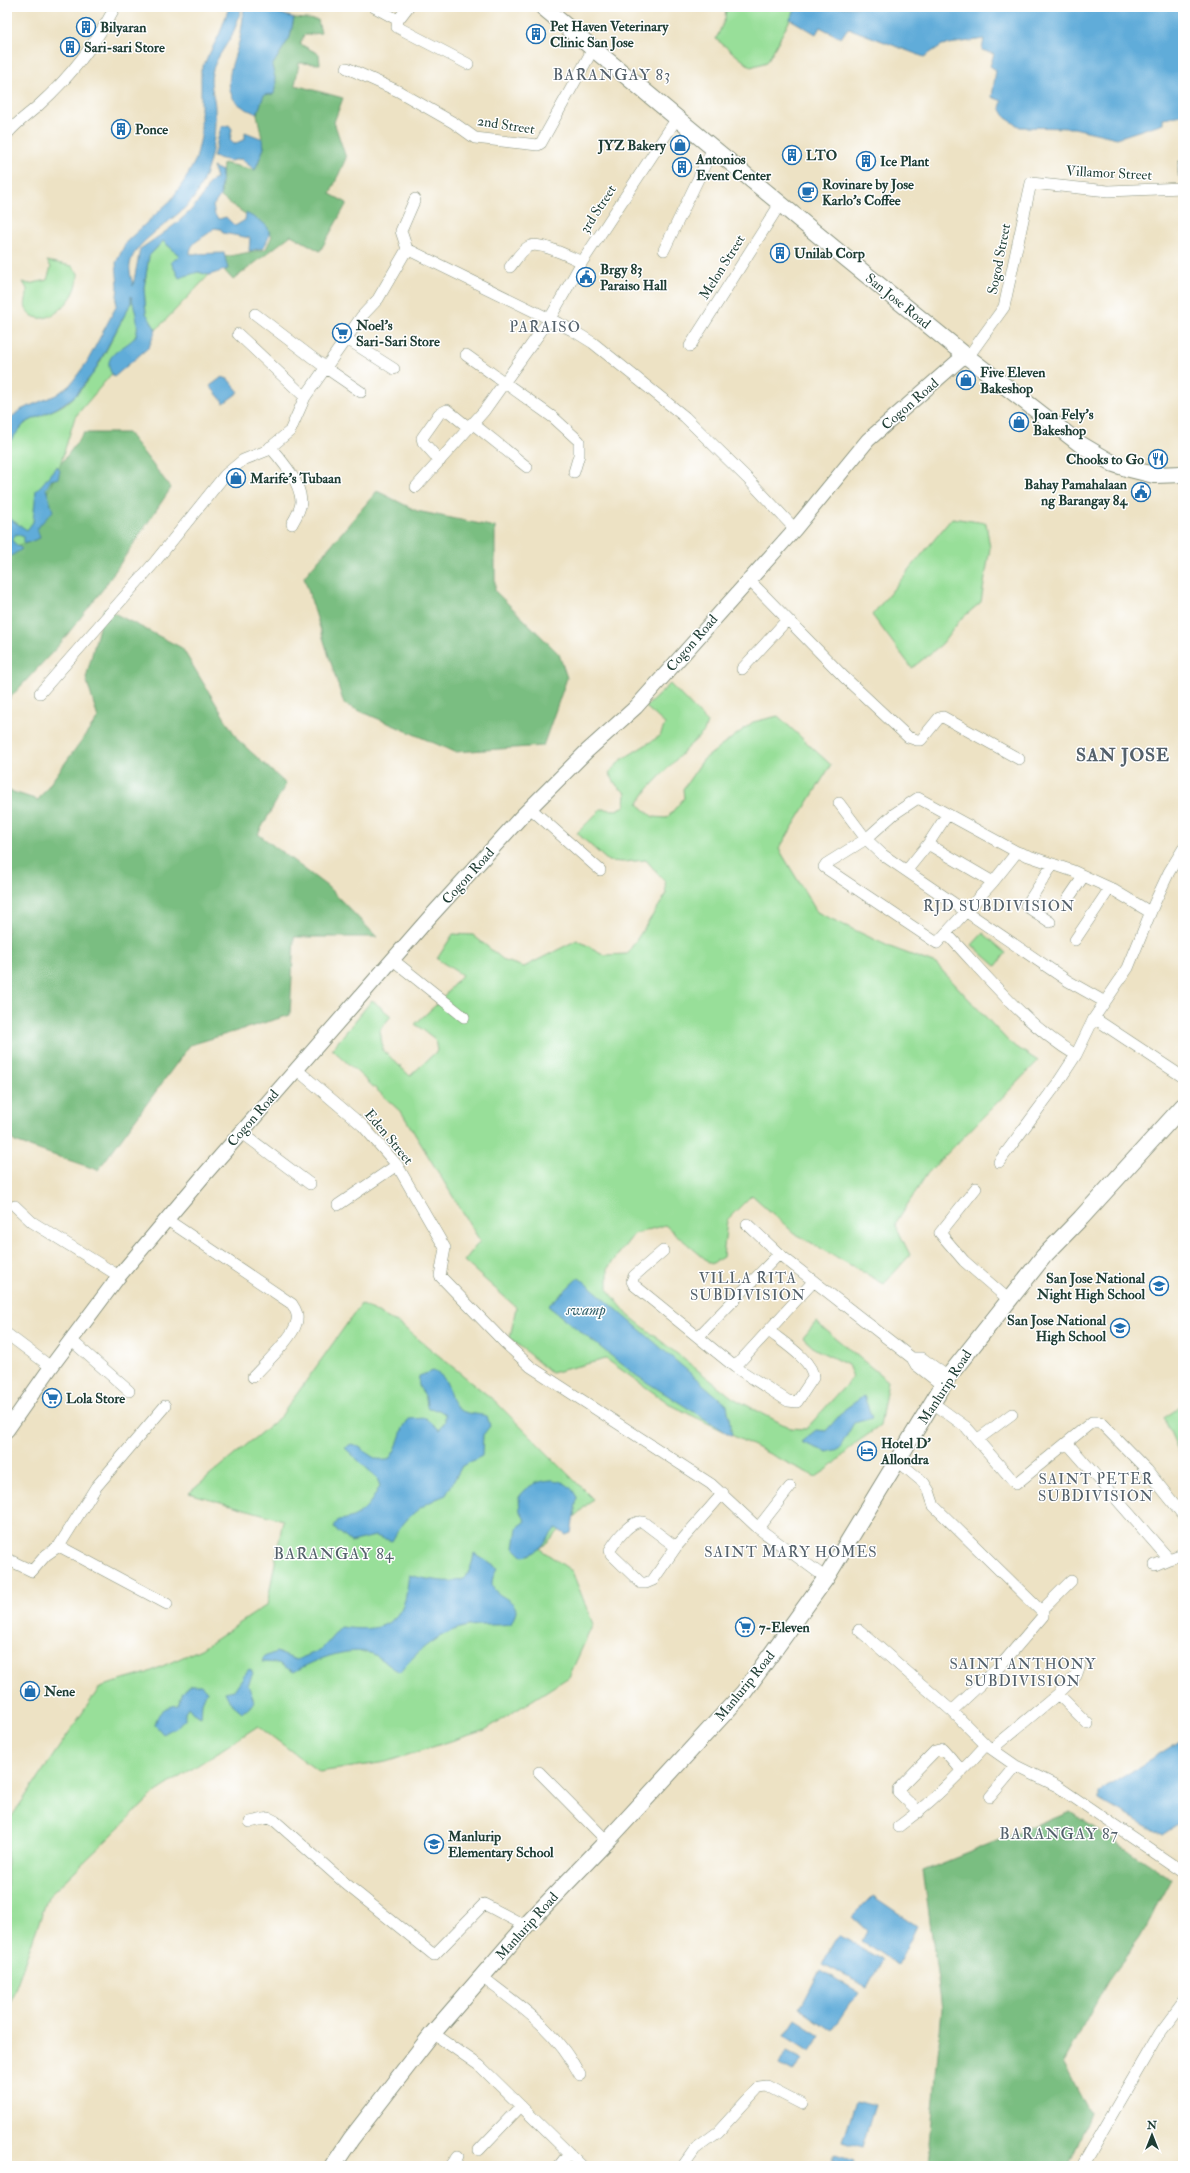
<svg xmlns="http://www.w3.org/2000/svg" width="1190" height="2173" font-family="'IM FELL Double Pica',serif">
<style>
.green{fill:#98df99;stroke:#5c8e66}
.forest{fill:#7abe81;stroke:#4c7e5a}
.water{fill:#60acd9;stroke:#407486}
.lines{fill:none;stroke-linecap:round;stroke-linejoin:round}
.minor-casing{stroke:#86907c;stroke-width:12}
.tertiary-casing{stroke:#86907c;stroke-width:16}
.secondary-casing{stroke:#86907c;stroke-width:18}
.minor{stroke:#fff;stroke-width:11}
.tertiary{stroke:#fff;stroke-width:14}
.secondary{stroke:#fff;stroke-width:16}
.labels{text-anchor:middle;dominant-baseline:central;stroke-width:3;stroke-linejoin:round;paint-order:stroke}
.poi-label{font-size:14px;font-weight:bold;fill:#1f3d34;stroke:#fff;text-anchor:start}
.street-label{font-size:14px;fill:#1f3d34;stroke:#fff}
.neighbourhood-label{font-size:15px;letter-spacing:1px;fill:#54616b;stroke:#fff}
.water-label{font-size:15px;font-style:italic;fill:#36646e;stroke:#fff}
.quarter-label{font-size:16px;letter-spacing:1px;fill:#54616b;stroke:#fff}
.district-label{font-size:18px;font-weight:bold;letter-spacing:1px;fill:#54616b;stroke:#fff}
</style>
<rect width="100%" height="100%" fill="#fff"/>
<filter id="ink" filterUnits="userSpaceOnUse"><feTurbulence type="fractalNoise" baseFrequency=".025" numOctaves="2"/><feDisplacementMap in="SourceGraphic" scale="8" xChannelSelector="R" yChannelSelector="G"/><feConvolveMatrix kernelMatrix="1 2 1 2 8 2 1 2 1" color-interpolation-filters="sRGB"/></filter>
<filter id="wash" filterUnits="userSpaceOnUse"><feTurbulence type="fractalNoise" baseFrequency=".012" numOctaves="4" result="noise"/><feDisplacementMap in="SourceGraphic" scale="16" xChannelSelector="R" yChannelSelector="G"/><feGaussianBlur stdDeviation="0.9" result="paint"/><feColorMatrix in="noise" values="0 0 0 0 0 0 0 0 0 0 0 0 0 0 0 0 0 1.4 0 .05"/><feComposite in="paint" operator="in"/></filter>
<g filter="url(#wash)">
<rect width="100%" height="100%" fill="#ede2c4"/>
<path class="green" d="M726,7H797L767,62L751,67L716,39L725,19Z
M163,241L198,272L209,275L156,330L153,325L75,417L60,465L33,522L40,538L7,549V446C18,414 56,417 76,395C101,369 113,334 131,303V294L146,313L144,288L149,256Z
M47,261L72,266L78,273C78,280 77,287 73,294C66,307 45,327 30,314C21,306 28,299 27,290C27,288 24,284 23,282L29,284L47,280L51,267Z
M952,518L986,523L990,548L981,602L960,620L942,644L912,668L872,615Z
M670,684L707,722L704,732L687,748L648,789L638,804L653,817L667,818L684,798L683,789L703,760L753,722L778,716L831,765L779,849L817,912L890,947L936,964L1009,1042L1038,1061L927,1174L895,1224L910,1255L884,1284L794,1233L752,1195L727,1220L723,1257L711,1264L665,1225L634,1234L608,1268V1290L628,1315L733,1398L790,1428L806,1429L853,1377L848,1365L815,1349L803,1338L816,1322L888,1381L880,1426L856,1443L832,1466L816,1477L671,1405L606,1359L551,1373L510,1338L516,1307L464,1261L480,1241L402,1113L332,1049L372,1000L391,1016L380,1030L383,1050L410,1076L437,1051L435,1039L415,1024L436,1005L462,975L437,959L453,934L473,935L505,961L524,967L577,940L605,955L627,954L666,895L665,882L646,860L623,862L608,861L577,833L601,809L616,810L625,806L626,793L617,786L609,773L621,760L660,736L665,724L646,707Z
M983,933L1006,953L996,966L972,945Z
M361,1304L401,1325L496,1402L593,1499L540,1549L572,1571L593,1624L569,1677L485,1730L386,1762L319,1772L258,1726L155,1793L48,1897L7,2012V1827L10,1819L100,1687L147,1673L201,1649L267,1605L283,1520L189,1493L281,1416Z
M1183,1405V1461L1164,1418Z"/>
<path class="forest" d="M294,18L318,20L321,33L304,35L300,44L319,54L320,64L299,63L295,85L343,98L334,122L346,158L330,194L347,203L320,251L291,235L233,280L214,259L266,249L272,236L268,230L221,197L223,163L255,170L264,148L257,114L264,94L276,82L272,66L290,37Z
M84,433H128L171,488L103,589L59,645L7,701V549L39,538L33,522L60,465Z
M377,491L417,511L495,527V591L559,654L567,678L543,746L455,752L344,704L304,577Z
M104,608L182,648L238,740L286,784L258,834L328,887L377,937H294L290,1015L190,1045L98,1170L15,1142L7,1135V790L38,800L98,718L86,678Z
M1070,1812L1172,1879L1140,1938L1108,1980L1063,2062L1090,2113L1069,2166H928L942,2009L923,1871Z"/>
<path class="water" d="M229,7H242C239,16 236,27 232,35C225,48 215,59 212,73C209,85 215,97 215,109C216,138 211,168 197,193C183,218 133,239 130,265C129,272 132,280 133,286L140,249C165,232 198,212 209,183L216,179L213,167L222,171L220,196L213,206L215,215L219,219L226,217L235,226L245,220L246,213C263,223 278,226 263,248L249,251L250,238L223,233L221,229L214,228C206,238 190,240 190,254L224,253L228,269L209,275L198,272L179,278L171,262L180,256L163,241L149,256L144,288L146,313L156,330L149,347L114,377C96,353 130,348 136,335C140,325 134,306 131,296V303L94,372L75,396L57,408L25,423L7,445V421L20,410L56,395L70,385L87,362L116,307L118,286L116,263L126,242L171,200L185,180L196,159L201,137V70L220,33Z
M244,7H261L294,18L290,37L272,66L276,82L274,94L264,95L257,114C248,110 236,105 232,96C224,77 236,56 240,38C242,28 243,17 244,7Z
M797,7H1183V115L1163,118V123L1117,138L1074,128L1020,127L1006,118L1000,108L1002,101L992,97L996,70L990,66L994,54L982,50L984,39L942,45L924,57L848,28L841,38L820,27L816,34L790,19Z
M229,125L232,129L230,140L234,144L245,139V132L263,139L264,148L255,170L241,159L230,161L213,157L221,127Z
M222,377L228,379L239,392L224,403L210,386Z
M57,466L60,471L58,478L51,480L46,489L53,511L37,528L40,538L24,544V537L16,534L12,541L22,549L8,558L7,517L27,530L33,522L36,490C45,483 49,474 57,466Z
M579,1277L727,1405L732,1436L637,1376L548,1306Z
M433,1371C455,1379 445,1401 460,1410C466,1414 480,1414 487,1416L490,1426L483,1435L482,1456L462,1466L446,1495C421,1504 404,1518 392,1541L375,1536L351,1542L334,1528L338,1520C360,1519 370,1505 380,1486L377,1478L345,1448L351,1444C367,1447 369,1462 388,1460C400,1448 398,1431 409,1419L426,1418L440,1430L445,1421V1414L439,1410L428,1409C426,1406 427,1402 426,1399C423,1388 417,1392 419,1376Z
M864,1396L872,1418L854,1423L839,1449L827,1452L801,1442L816,1430L826,1431L845,1409Z
M552,1480C564,1481 572,1486 577,1498L571,1533L566,1535L556,1528C545,1540 540,1555 522,1556L514,1548L517,1528L526,1521L520,1512L519,1497C528,1485 537,1481 552,1480Z
M474,1553L497,1568C495,1572 492,1578 492,1583C492,1597 517,1598 516,1612C515,1616 512,1621 511,1624C497,1626 482,1624 468,1626C439,1632 418,1650 400,1672C391,1668 385,1661 377,1656C354,1643 314,1660 294,1672L278,1663L262,1662L264,1657L276,1652L296,1660L321,1650L341,1627C365,1630 391,1632 403,1605C407,1597 407,1585 409,1575C420,1578 453,1585 463,1579C470,1573 473,1561 474,1553Z
M250,1669L253,1673L248,1685L254,1701L250,1708L242,1712L230,1702L225,1692L234,1690L248,1670Z
M191,1685H201L207,1691L202,1703L201,1717L193,1713L188,1707L185,1712V1719L176,1727L163,1734L155,1725C158,1711 164,1707 178,1705L183,1692Z
M1183,1739V1821L1162,1835L1099,1799V1792Z
M873,1896L917,1926L898,1965L862,1941L867,1931L852,1917Z
M839,1935L882,1960L867,1987L822,1964Z
M820,1970L859,1992L832,2031L800,2009Z
M796,2019L821,2035L810,2052L785,2036Z
M787,2051L801,2058L793,2072L780,2065Z
M856,2100L875,2105L862,2147L843,2141Z
M835,2154L854,2160L852,2166L832,2160Z"/>
</g>
<g filter="url(#ink)">
<g class="lines">
<g class="minor-casing">
<path id="minor" d="M374,7L398,20
M408,7L398,20L397,27L468,64
M347,68L398,91L454,123L475,138L538,145L541,143L593,49
M7,134C18,121 28,115 39,105C69,78 96,43 115,7
M1182,166L1183,179
M407,249L401,231L415,199
M664,250L713,148
M510,267C515,261 522,249 530,246C542,242 570,257 582,262
M255,314L326,368L361,392
M238,334L305,397
M347,339L394,369
M690,346L780,204
M466,355L554,418L579,441V455L574,472
M968,357L1004,307L1031,183L1108,191L1183,188
M472,423L527,467
M270,447C282,461 300,481 301,501C301,509 296,517 292,524
M440,461L423,442L422,438L439,414L447,410L468,427
M416,487L484,411L549,320L582,262L677,118
M748,579L844,677L908,737L917,740H921L939,718L943,717L1019,759
M742,669L787,620
M40,693L154,563L225,475L243,460L266,451L290,431L305,397L362,316L378,299L407,249L572,330L593,343L685,417L747,478L795,529
M839,803L866,839L883,855L1068,981L1105,1002
M530,808L600,870
M928,844L993,882
M1017,852L993,882L937,943L824,867L826,864L866,839L894,814L918,798L1017,852L1073,871L1110,888L1150,912
M907,870L928,844L947,815
M1068,899L1083,877
M1050,922L1026,906L1053,864
M946,933C987,976 1025,1025 1076,1055
M1075,940L1110,888
M393,960L464,1017
M1094,1018L1183,1077
M296,1069L363,1126L397,1165L445,1248L440,1276L504,1342L531,1367L711,1484L758,1528L826,1578
M241,1132L310,1184
M999,1162L1057,1084L1076,1055L1094,1018L1128,968L1154,904L1169,872L1183,849
M976,1188L940,1233L964,1261L1008,1299
M338,1205L397,1165
M15,1206L32,1222L119,1276
M166,1219L292,1304C296,1310 299,1316 296,1324C293,1337 263,1366 253,1377
M747,1224L779,1254L912,1358L916,1365L943,1386
M663,1251L634,1276L632,1281L634,1285L735,1367L788,1401L797,1402L813,1378C814,1361 781,1341 769,1331
M7,1334L51,1367
M698,1337L779,1254
M71,1340L129,1391
M912,1358H922L948,1377
M735,1367L813,1282
M933,1403L966,1427L1016,1484L1092,1422H1100L1147,1470L1183,1515
M977,1440L1012,1414
M1068,1444L1169,1559L1183,1554
M898,1461L924,1483L929,1491L934,1506L1043,1613V1616L1001,1665L952,1711
M758,1528L790,1487
M59,1546L96,1487L165,1406
M676,1547L643,1522C631,1519 616,1540 610,1550L611,1554L641,1583H646L653,1580L676,1547L723,1493
M7,1559L32,1571L46,1555L59,1546L167,1604
M1155,1565L1169,1559
M1042,1610L1071,1581
M859,1630L952,1711L986,1745L1016,1766L1057,1786L1183,1872
M1058,1694L1076,1676L1080,1665
M993,1748L1058,1694L1088,1724
M539,1772L607,1841
M990,1797L1016,1766
M919,1812L898,1792V1789L935,1751L943,1749L962,1771
M250,1822L269,1818L275,1821L346,1884L434,1955L484,1904L526,1926
M898,1827C931,1803 959,1775 986,1745
M482,1977C523,2008 555,2029 580,2075
M433,2033L480,2066L582,2166
M479,2150L521,2106
M451,2166L458,2156
M559,2166L569,2153
M683,2166L695,2149L718,2132L759,2087L767,2086L802,2104
M1082,2166L1160,2032L1183,2001"/>
</g>
<g class="tertiary-casing">
<path id="tertiary" d="M7,1430L51,1367L119,1276L205,1174L429,918L521,817L587,751L636,707L795,529L868,440L965,355"/>
</g>
<g class="secondary-casing">
<path id="secondary" d="M543,7L847,259L965,355L1080,444L1114,464L1126,468L1154,475L1183,474
M333,2166L351,2139L433,2033L530,1921L607,1841L744,1692L826,1578L948,1377L1044,1256L1081,1218L1183,1106"/>
</g>
<use href="#minor" class="minor"/>
<use href="#tertiary" class="tertiary"/>
<use href="#secondary" class="secondary"/>
</g>
</g>
<defs>
<g id="building-ring" transform="scale(1)"><circle r="9.5" fill="#fff" stroke="#1f6fb2" stroke-width="1.5"/><path d="M-4-6H4V6H1V3H-1V6H-4ZM-2.5-4.3h1.7v1.8h-1.7ZM.8-4.3h1.7v1.8H.8ZM-2.5-1h1.7V.8h-1.7ZM.8-1h1.7V.8H.8Z" fill="#1f6fb2"/></g>
<g id="shop-ring" transform="scale(1)"><circle r="9.5" fill="#fff" stroke="#1f6fb2" stroke-width="1.5"/><path d="M-5-2.5h2.3a2.7 3.5 0 0 1 5.4 0H5L5.5 6h-11ZM-1.5-2.5h3a1.5 2.3 0 0 0-3 0Z" fill="#1f6fb2"/></g>
<g id="cafe-ring" transform="scale(1)"><circle r="9.5" fill="#fff" stroke="#1f6fb2" stroke-width="1.5"/><path d="M-5.5-4.5H6V0H3Q3 3.5 0 3.5H-2.5Q-5.5 3.5-5.5 0ZM3-3.2v2h1.7v-2ZM-6 4.5H4V6H-6Z" fill="#1f6fb2"/></g>
<g id="civic-ring" transform="scale(1)"><circle r="9.5" fill="#fff" stroke="#1f6fb2" stroke-width="1.5"/><path d="M-.6-6.5H3V-4.5H.6V-3L4-1V1h2V6H-6V1h2V-1L-.6-3ZM-1.2 2.5V6h2.4V2.5Z" fill="#1f6fb2"/></g>
<g id="supermarket-ring" transform="scale(1)"><circle r="9.5" fill="#fff" stroke="#1f6fb2" stroke-width="1.5"/><path d="M-6-5.5h2.5l.6 2H6L4.5 2H-2.5L-4.4-4H-6ZM-1.5 3.2a1.3 1.3 0 1 0 .1 0ZM3 3.2a1.3 1.3 0 1 0 .1 0Z" fill="#1f6fb2"/></g>
<g id="restaurant-ring" transform="scale(1)"><circle r="9.5" fill="#fff" stroke="#1f6fb2" stroke-width="1.5"/><path d="M-5-6h1v4h1v-4h1v4h1v-4h1v5L-1.5 .5V6h-2V.5L-5-1ZM5-6V6H3V1.5H1.5Q1.5-4 5-6Z" fill="#1f6fb2"/></g>
<g id="school-ring" transform="scale(1)"><circle r="9.5" fill="#fff" stroke="#1f6fb2" stroke-width="1.5"/><path d="M0-5L7-2L0 1L-7-2ZM-4 1L0 2.5L4 1V4Q0 6-4 4Z" fill="#1f6fb2"/></g>
<g id="hotel-ring" transform="scale(1)"><circle r="9.5" fill="#fff" stroke="#1f6fb2" stroke-width="1.5"/><path d="M-6-4.5h1.5V1H6V5H4.5V3h-9V5H-6ZM-4 0a1.8 1.8 0 1 1 3.6 0ZM.5 0V-2.5h3Q6-2.5 6 0Z" fill="#1f6fb2"/></g>
</defs>
<g fill-rule="evenodd">
<use href="#building-ring" x="86" y="27"/>
<use href="#building-ring" x="536" y="34"/>
<use href="#building-ring" x="70" y="47"/>
<use href="#building-ring" x="121" y="129"/>
<use href="#shop-ring" x="680" y="145"/>
<use href="#building-ring" x="792" y="155"/>
<use href="#building-ring" x="866" y="161"/>
<use href="#building-ring" x="682" y="167"/>
<use href="#cafe-ring" x="808" y="192"/>
<use href="#building-ring" x="780" y="253"/>
<use href="#civic-ring" x="586" y="277"/>
<use href="#supermarket-ring" x="342" y="333"/>
<use href="#shop-ring" x="966" y="380"/>
<use href="#shop-ring" x="1019" y="422"/>
<use href="#restaurant-ring" x="1158" y="459"/>
<use href="#shop-ring" x="236" y="478"/>
<use href="#civic-ring" x="1141" y="492"/>
<use href="#school-ring" x="1159" y="1286"/>
<use href="#school-ring" x="1120" y="1328"/>
<use href="#supermarket-ring" x="52" y="1398"/>
<use href="#hotel-ring" x="867" y="1451"/>
<use href="#supermarket-ring" x="745" y="1627"/>
<use href="#shop-ring" x="30" y="1691"/>
<use href="#school-ring" x="434" y="1844"/>
</g>
<g class="labels">
<g class="poi-label">
<text x="550" y="26">Pet Haven Veterinary<tspan x="550" dy="16">Clinic San Jose</tspan></text>
<text x="100" y="27">Bilyaran</text>
<text x="84" y="47">Sari-sari Store</text>
<text x="135" y="129">Ponce</text>
<text x="666" y="145" text-anchor="end">JYZ Bakery</text>
<text x="806" y="155">LTO</text>
<text x="696" y="159">Antonios<tspan x="696" dy="16">Event Center</tspan></text>
<text x="880" y="161">Ice Plant</text>
<text x="822" y="184">Rovinare by Jose<tspan x="822" dy="16">Karlo's Coffee</tspan></text>
<text x="794" y="253">Unilab Corp</text>
<text x="600" y="269">Brgy 83<tspan x="600" dy="16">Paraiso Hall</tspan></text>
<text x="356" y="325">Noel's<tspan x="356" dy="16">Sari-Sari Store</tspan></text>
<text x="980" y="372">Five Eleven<tspan x="980" dy="16">Bakeshop</tspan></text>
<text x="1033" y="414">Joan Fely's<tspan x="1033" dy="16">Bakeshop</tspan></text>
<text x="1144" y="459" text-anchor="end">Chooks to Go</text>
<text x="250" y="478">Marife's Tubaan</text>
<text x="1127" y="484" text-anchor="end">Bahay Pamahalaan<tspan x="1127" dy="16">ng Barangay 84</tspan></text>
<text x="1145" y="1278" text-anchor="end">San Jose National<tspan x="1145" dy="16">Night High School</tspan></text>
<text x="1106" y="1320" text-anchor="end">San Jose National<tspan x="1106" dy="16">High School</tspan></text>
<text x="66" y="1398">Lola Store</text>
<text x="881" y="1443">Hotel D'<tspan x="881" dy="16">Allondra</tspan></text>
<text x="759" y="1627">7-Eleven</text>
<text x="44" y="1691">Nene</text>
<text x="448" y="1836">Manlurip<tspan x="448" dy="16">Elementary School</tspan></text>
</g>
<g class="street-label">
<text transform="translate(506 125) rotate(9)">2nd Street</text>
<text transform="translate(1109 173) rotate(3)">Villamor Street</text>
<text transform="translate(598 209) rotate(-57)">3rd Street</text>
<text transform="translate(999 259) rotate(-79)">Sogod Street</text>
<text transform="translate(722 267) rotate(-58)">Melon Street</text>
<text transform="translate(898 301) rotate(39)">San Jose Road</text>
<text transform="translate(910 404) rotate(-41)">Cogon Road</text>
<text transform="translate(692 643) rotate(-49)">Cogon Road</text>
<text transform="translate(468 876) rotate(-48)">Cogon Road</text>
<text transform="translate(253 1118) rotate(-49)">Cogon Road</text>
<text transform="translate(389 1137) rotate(50)">Eden Street</text>
<text transform="translate(945 1387) rotate(-57)">Manlurip Road</text>
<text transform="translate(745 1686) rotate(-51)">Manlurip Road</text>
<text transform="translate(527 1926) rotate(-48)">Manlurip Road</text>
</g>
<g class="neighbourhood-label">
<text x="545" y="327">PARAISO</text>
<text x="999" y="906">RJD SUBDIVISION</text>
<text x="748" y="1278">VILLA RITA<tspan x="748" dy="17">SUBDIVISION</tspan></text>
<text x="1096" y="1479">SAINT PETER<tspan x="1096" dy="17">SUBDIVISION</tspan></text>
<text x="791" y="1552">SAINT MARY HOMES</text>
<text x="1023" y="1664">SAINT ANTHONY<tspan x="1023" dy="17">SUBDIVISION</tspan></text>
</g>
<g class="water-label">
<text x="586" y="1310">swamp</text>
</g>
<g class="quarter-label">
<text x="612" y="75">BARANGAY 83</text>
<text x="334" y="1554">BARANGAY 84</text>
<text x="1059" y="1834">BARANGAY 87</text>
</g>
<g class="district-label">
<text x="1123" y="755">SAN JOSE</text>
</g>
</g>
<rect width="1190" height="2173" fill="none" stroke="#fff" stroke-width="24"/>
<g transform="translate(1152 2135)" stroke="#ffffff" stroke-width="3" paint-order="stroke">
<path d="M0-3L7 15L0 10L-7 15Z" fill="#1f3d34"/>
<text y="-6" font-size="11" font-weight="bold" text-anchor="middle" fill="#1f3d34">N</text>
</g>
</svg>
